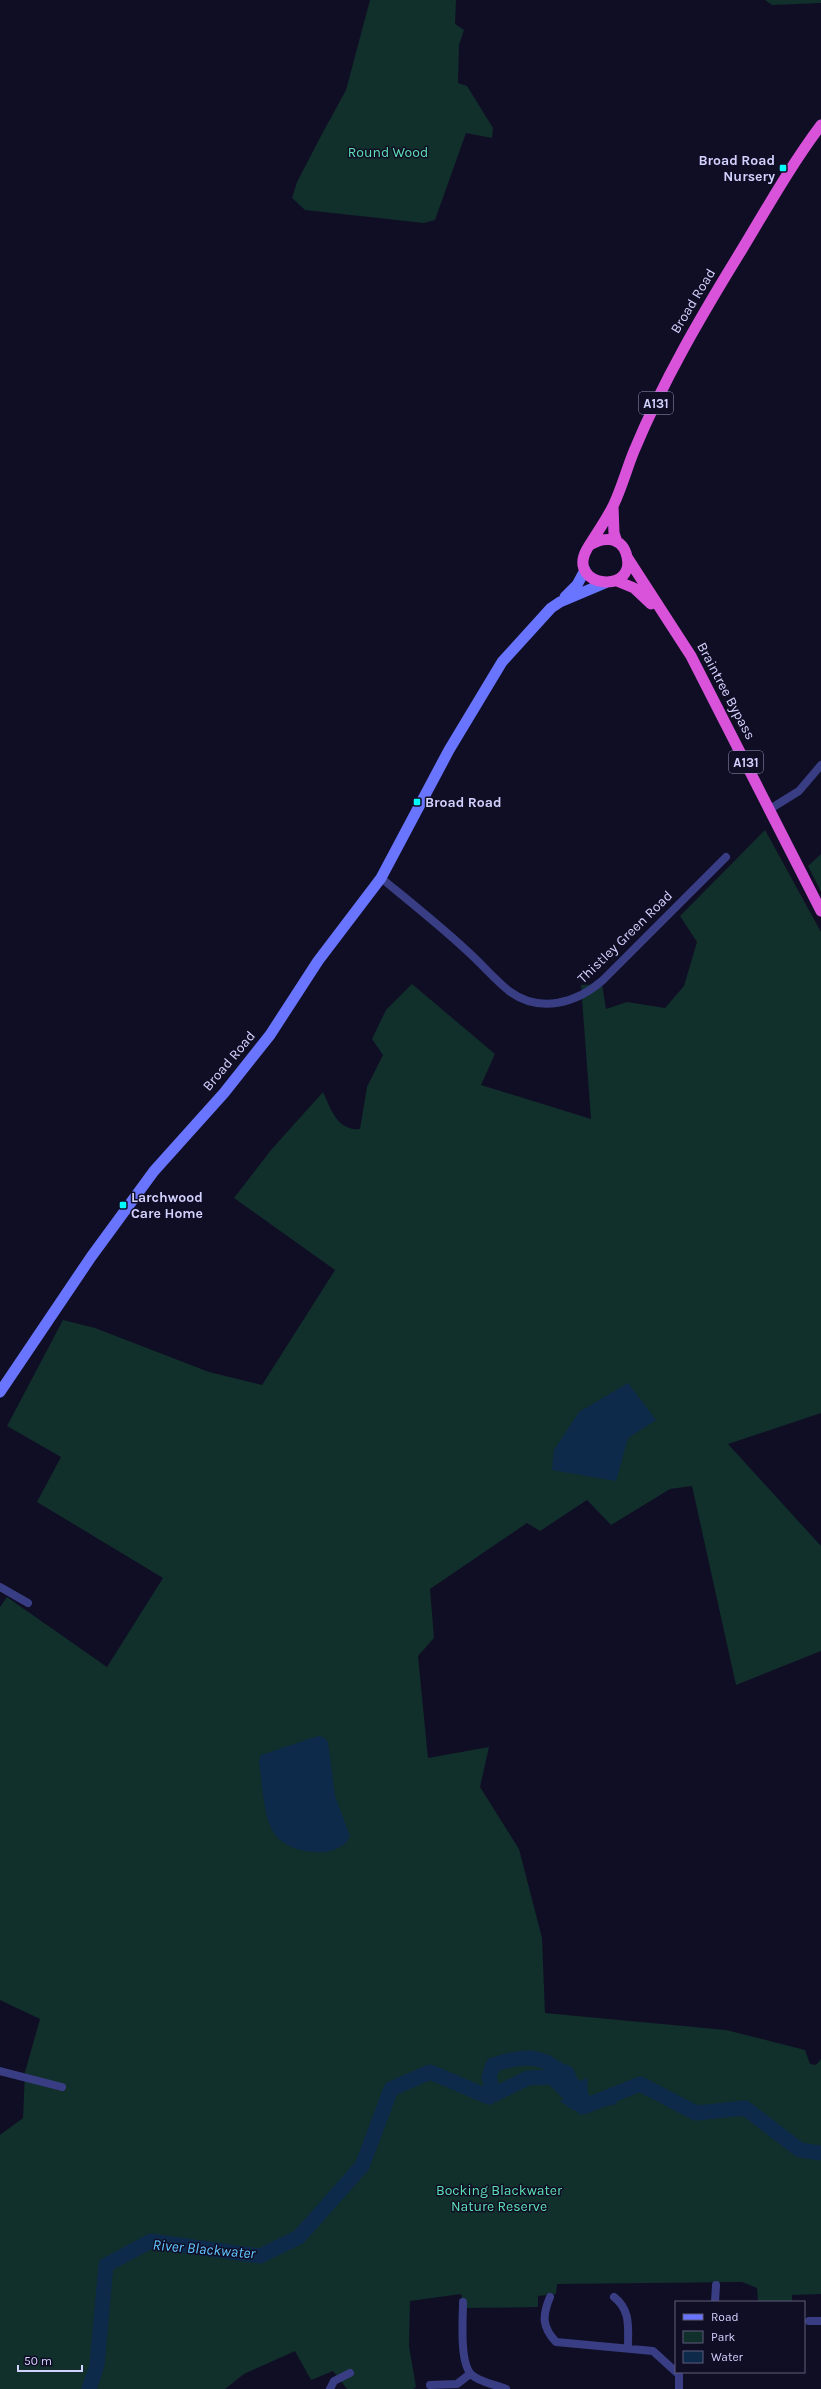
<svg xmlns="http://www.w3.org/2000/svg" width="821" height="2389" font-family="Karla,sans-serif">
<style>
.green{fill:#112f2b}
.water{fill:#0d2a4b}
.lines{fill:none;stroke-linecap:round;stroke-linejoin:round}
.river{stroke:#0d2a4b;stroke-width:15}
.minor{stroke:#393e84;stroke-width:8}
.secondary{stroke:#6974ff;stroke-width:11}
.trunk{stroke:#d853da;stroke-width:11}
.poi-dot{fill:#00fdfd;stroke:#100e25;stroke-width:1.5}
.labels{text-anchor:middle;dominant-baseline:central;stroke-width:3;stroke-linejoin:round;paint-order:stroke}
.shield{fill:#100e25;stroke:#9897be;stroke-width:1}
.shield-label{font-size:13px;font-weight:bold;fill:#d3d2ff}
.park-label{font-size:14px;fill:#5de0b2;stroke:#100e25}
.poi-label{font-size:14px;font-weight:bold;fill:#d3d2ff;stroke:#100e25;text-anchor:start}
.street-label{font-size:14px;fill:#d3d2ff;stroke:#100e25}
.water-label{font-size:15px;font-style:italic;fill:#60c5ff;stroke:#100e25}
</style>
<rect width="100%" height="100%" fill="#100e25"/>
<path class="green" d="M370,0H456L455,24L464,30L459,45L458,83L467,86L493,128L492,138L466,133L435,220L424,223L305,210L292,198L297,182L322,134L346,90Z
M765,0H821V3L772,5Z
M765,830L821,932V1413L728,1444L821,1546V1651L736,1685L692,1486L670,1489L611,1525L587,1500L540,1531L527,1523L430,1589L434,1638L418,1656L428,1758L489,1747L480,1787L519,1849L542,1938L545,2013L726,2030L805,2050L810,2064L816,2065L821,2059V2294L792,2295V2302H758L757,2288L742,2282L557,2284L556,2294L538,2296V2307L464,2308L461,2294L410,2301L409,2346L416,2387L413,2389H347L333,2371L311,2380L295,2351L244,2374L225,2389H0V2135L23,2118L25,2072L40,2019L0,2000V1607L7,1597L107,1667L163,1578L37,1502L61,1457L7,1426L63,1320L95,1328L209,1372L262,1385L335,1270L234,1198L271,1150L323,1092C331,1109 337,1131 360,1129L367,1087L383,1055L372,1039L386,1010L412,984L495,1054L481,1085L591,1119L581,985L602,984L606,1009L627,1002L665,1008L684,986L697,942L680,916Z
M821,854V892L808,866Z"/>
<path class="water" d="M628,1383L656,1420L628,1438L616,1481L552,1470L554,1450L579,1412Z
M318,1736L323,1737L328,1742L335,1796L350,1836L346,1843C341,1846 335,1850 330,1851C312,1855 284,1849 274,1833C263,1817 262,1780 259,1761L261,1755Z
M587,2077L588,2093L592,2099L607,2103L616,2101L617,2104L580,2112L573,2110L560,2101L580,2091L579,2083Z"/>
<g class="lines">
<path class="river" d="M489,2097L491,2083L489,2077L493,2065C511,2059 530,2054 548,2063C555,2067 558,2071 567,2073L572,2085L580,2089
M89,2389L97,2365L106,2265L151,2241L260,2256L299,2237L362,2166L391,2089L430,2072L489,2097L528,2078L552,2077L583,2107L640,2084L696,2113L745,2108L800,2150L821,2153"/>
<path class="minor" d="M770,809L799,791L821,765
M381,878C409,901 438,924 465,949C480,962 493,978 509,991C540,1014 577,1003 603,980L726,857
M0,1587L28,1603
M0,2071L62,2087
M550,2297C542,2316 542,2327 556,2342L653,2351L676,2372
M614,2297C631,2310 628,2328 628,2347
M463,2302C463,2318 459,2364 472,2375C481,2383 495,2384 506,2389
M715,2302L716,2285
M809,2321H821
M676,2372L679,2375V2389
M430,2385L457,2384L470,2374
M330,2389L334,2381L350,2373"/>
<path class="secondary" d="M565,597L577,585L585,570
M0,1392L91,1257L154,1171L224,1093L270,1035L318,961L381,878L449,750L502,662L551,608L560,602L605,583"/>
<path class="trunk" d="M613,506L614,533L617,542
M590,545C602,537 620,536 626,553C640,596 565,588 587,549C596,534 607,519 614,504C622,487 627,468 634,451C663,381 701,316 741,251C767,208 791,165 821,125
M627,557L691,656L821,911
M617,581L634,588L651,604"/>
</g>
<g class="poi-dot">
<rect x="779" y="164" width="8" height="8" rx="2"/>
<rect x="413" y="798" width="8" height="8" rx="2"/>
<rect x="119" y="1201" width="8" height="8" rx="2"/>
</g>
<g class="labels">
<g class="shield">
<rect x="639" y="392" width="34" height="22" rx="3"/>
<rect x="729" y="751" width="34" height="22" rx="3"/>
</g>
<g class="shield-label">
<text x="656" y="403">A131</text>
<text x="746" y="762">A131</text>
</g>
<g class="park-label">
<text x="388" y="152">Round Wood</text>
<text x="499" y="2190">Bocking Blackwater<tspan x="499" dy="16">Nature Reserve</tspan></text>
</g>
<g class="poi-label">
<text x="775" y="160" text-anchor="end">Broad Road<tspan x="775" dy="16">Nursery</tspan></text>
<text x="425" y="802">Broad Road</text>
<text x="131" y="1197">Larchwood<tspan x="131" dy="16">Care Home</tspan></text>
</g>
<g class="street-label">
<text transform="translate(693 301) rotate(-59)">Broad Road</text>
<text transform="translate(726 691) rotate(62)">Braintree Bypass</text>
<text transform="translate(625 937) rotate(-44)">Thistley Green Road</text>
<text transform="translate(229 1061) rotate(-50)">Broad Road</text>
</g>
<g class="water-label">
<text transform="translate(204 2249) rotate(5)">River Blackwater</text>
</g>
</g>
<rect x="675" y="2301" width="130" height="72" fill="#100e25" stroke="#5e5c7c"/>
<rect x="683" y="2314" width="20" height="6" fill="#6974ff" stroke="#5e5c7c"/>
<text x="711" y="2321" font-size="12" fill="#d3d2ff">Road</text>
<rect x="683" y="2331" width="20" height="12" fill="#112f2b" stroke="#5e5c7c"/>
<text x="711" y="2341" font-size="12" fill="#d3d2ff">Park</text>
<rect x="683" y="2351" width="20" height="12" fill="#0d2a4b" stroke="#5e5c7c"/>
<text x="711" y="2361" font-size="12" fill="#d3d2ff">Water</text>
<path d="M18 2365v6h64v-6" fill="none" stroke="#d3d2ff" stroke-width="2"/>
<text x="24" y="2365" font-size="12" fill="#d3d2ff" stroke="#100e25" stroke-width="3" paint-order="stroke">50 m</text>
</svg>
